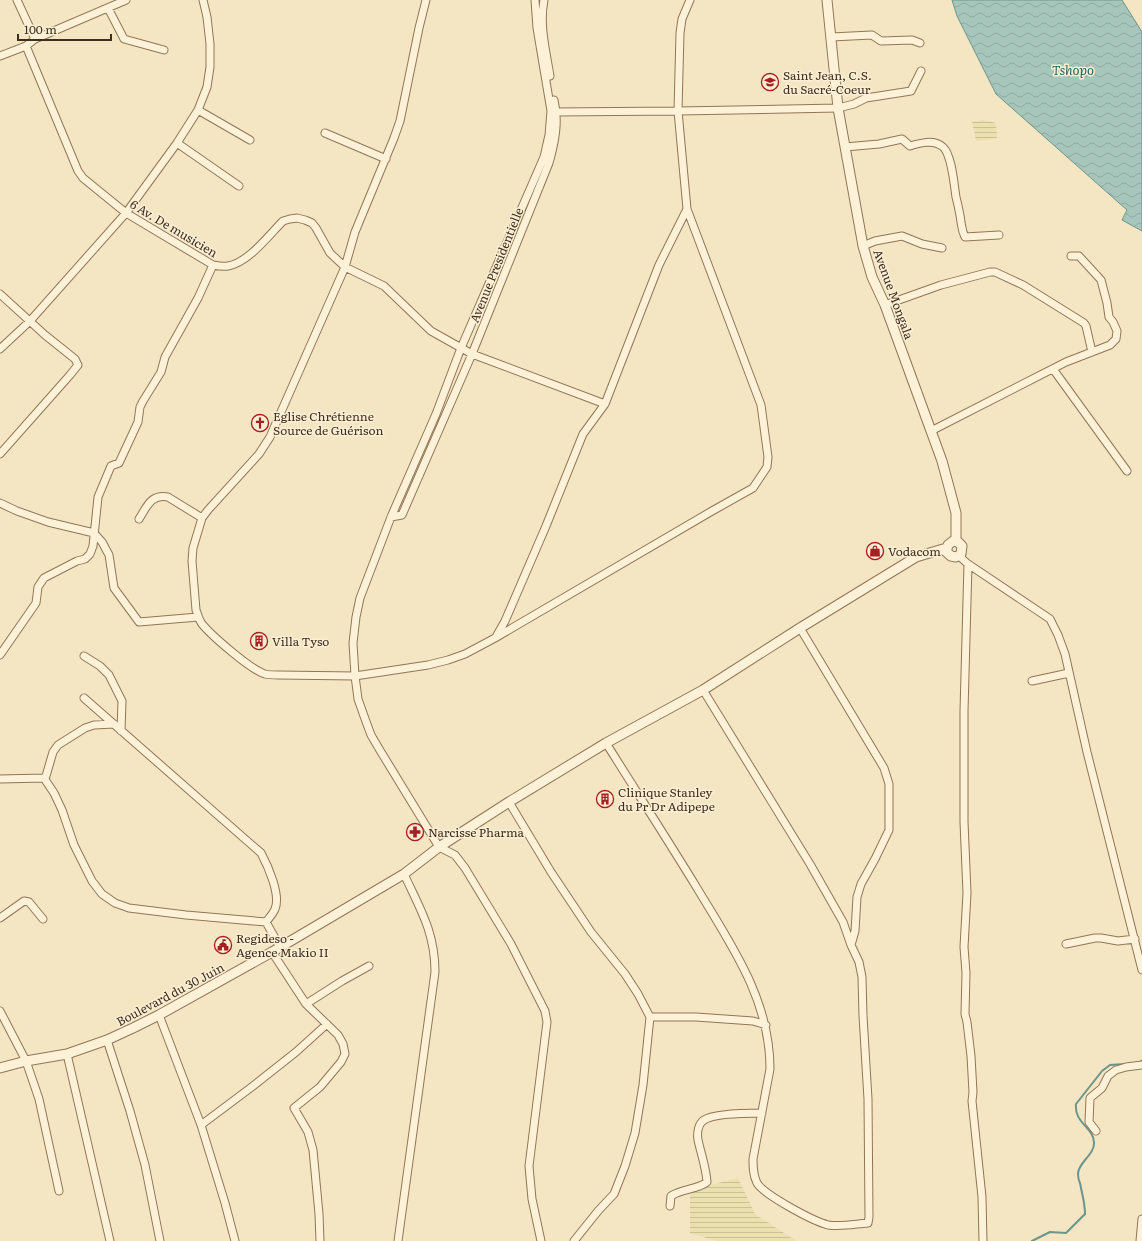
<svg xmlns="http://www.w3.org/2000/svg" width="1142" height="1241" font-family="Literata,serif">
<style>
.farmland{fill:url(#farmland-rules)}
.water{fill:url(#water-waves);stroke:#6b968b}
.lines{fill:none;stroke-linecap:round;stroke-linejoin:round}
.stream{stroke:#6b968b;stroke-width:2}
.minor-casing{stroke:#917657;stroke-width:9}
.tertiary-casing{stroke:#917657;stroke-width:11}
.minor{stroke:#fdf2d8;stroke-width:7}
.tertiary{stroke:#fdf2d8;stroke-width:9}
.labels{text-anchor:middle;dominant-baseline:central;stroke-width:3;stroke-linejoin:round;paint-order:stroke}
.poi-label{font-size:12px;fill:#3f2d1d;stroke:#faefd4;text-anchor:start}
.street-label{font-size:12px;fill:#3f2d1d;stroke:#faefd4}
.water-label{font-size:13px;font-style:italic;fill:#2a615d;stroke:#faefd4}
</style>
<defs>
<pattern id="farmland-rules" width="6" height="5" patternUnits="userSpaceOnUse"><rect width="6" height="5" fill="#eae1af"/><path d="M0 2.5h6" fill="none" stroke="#cac196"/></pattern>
<pattern id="water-waves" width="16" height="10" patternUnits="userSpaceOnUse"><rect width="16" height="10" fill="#a6c6bc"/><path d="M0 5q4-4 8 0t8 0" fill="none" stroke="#90aaa1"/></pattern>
</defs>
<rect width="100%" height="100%" fill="#f4e5c3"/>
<path class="farmland" d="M982,120L996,123L997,138L976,141L972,122Z
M738,1178L755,1214L796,1241H716L690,1233V1190Z"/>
<path class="water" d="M952,0H1122L1142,32V231L1122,220L1127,210L996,94L957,16Z"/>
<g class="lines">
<path class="stream" d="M1137,1063L1142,1061
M1032,1241L1050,1232L1066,1233L1085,1214C1085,1203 1082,1194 1080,1183C1079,1181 1078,1177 1078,1174C1078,1162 1095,1155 1094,1142C1093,1127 1074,1123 1076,1104L1102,1071L1110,1065L1125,1064"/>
<g class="minor-casing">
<path id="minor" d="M17,0L35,39
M426,0L419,28L400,121L394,138L355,232L345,267L270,437L259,454L208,510L202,518L193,548L192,561L196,610C198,615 199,620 202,624C212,636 251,670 265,674C269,675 274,675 278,675L355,676L428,665L448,660L465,654L495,638L712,511L753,488L767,467L768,457L761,405L687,209L678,111L680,33L682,19L690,0
M535,0L537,28L551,111L549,135L544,157L461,348L436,414L391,517L360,598L356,617L353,643L355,676L358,699L364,716L371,735L381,752L439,847L455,855L465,868L511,944L545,1011L547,1022L529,1166L532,1199L541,1241
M544,0C539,25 546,51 550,76
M108,8L124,39L164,50
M831,37L872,35L881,41L912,40L920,43
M26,46L78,171L83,178L126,213L213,265C218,266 223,267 228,266C248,263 269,235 283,221L290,219L297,218L305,220L312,223L316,228L330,253L345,267L384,286L431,331L472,354L605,404
M0,56L26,46L35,39L126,0
M198,110L250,140
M554,112L678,111L838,108L854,104L866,98L911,91L921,71
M325,133L386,159
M177,143L239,186
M845,147L879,144L902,139L910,146C920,143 934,139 943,147C952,155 954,185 956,197C958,205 960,214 961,222C962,228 962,231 965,237L999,235
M863,246L875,241L902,236L922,244L942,248
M0,294L45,335L75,359L78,365L70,375L0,454
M885,305L941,285L990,272H995L1023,285L1084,323L1086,326L1092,352
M0,349L30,321L126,213L177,143L198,110L207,87L210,67V44L207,17L203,0
M1053,369L1127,471
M931,431L1066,362L1110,345L1116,339L1117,331L1113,322L1109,317L1107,303L1101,280L1079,256H1071
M0,503L17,511L48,522L94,533L102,542L109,555L114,588L139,622L198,617
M391,517L402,515L472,354L549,163C555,142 559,121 554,100
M139,519C147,507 150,494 168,497L202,518
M959,556L968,564L1050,619L1058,635L1065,654L1087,752L1142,970
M968,564L964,711V822L967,893L964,947L966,973L965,1014L967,1022L971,1056L973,1092L972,1101L982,1197L983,1241
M800,628L884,768L889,784V830L875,859L861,884L857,897L855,931L851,945
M496,637L505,621L546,526L583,434L605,404L659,265L687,209
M0,655L36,603L38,587L44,578L77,561L85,559L90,554L93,546L98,497L111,466L119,463L138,422L140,407L143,401L161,372L165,357L198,298L213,265
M84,656L100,666L109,675L122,701L121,731
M1032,681L1069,673
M84,698L261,853C268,866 281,895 275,909C273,914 269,918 266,922L280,947
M606,743C636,791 667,839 697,888C731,945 770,999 770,1069L753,1159C753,1167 753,1175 757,1183C764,1195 813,1221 828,1225C841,1227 855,1224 868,1223L869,1217L868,1099L863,1016L862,977L859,962L851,945L843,922L810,864L703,690
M44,778L54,793L62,810L74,845L92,881L102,894L115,903L129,908L186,915L266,922
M0,779L44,778L46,776L53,752L58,745L85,728L94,725L114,724
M509,802L551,872L591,932L625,974L638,994L650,1017L643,1085L635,1133L625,1166L614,1194L598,1211L574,1241
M0,918L24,901L29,902L43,919
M1066,944L1095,938H1101L1118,941L1135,939
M272,952L306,1004L338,1035L343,1044L345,1054L341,1062L320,1087L294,1108L308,1132L313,1150L319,1214L320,1241
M306,1004L342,981L369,966
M0,1011L26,1061L39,1099L59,1191
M159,1015L201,1125L225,1203L235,1241
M650,1017H696L753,1021L766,1025
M107,1040L130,1111L145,1165L160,1241
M67,1054L110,1241
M201,1125L253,1086L296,1052L327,1024
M1096,1131L1089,1122L1090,1098L1102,1088L1108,1076L1116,1070L1126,1067L1142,1065
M670,1206L671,1196C683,1188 697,1190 707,1182C706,1167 701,1154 698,1140C697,1133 698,1124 704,1120C715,1113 748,1113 762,1113
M398,1241L435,972C435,932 420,909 404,874
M1140,1241L1142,1219"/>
</g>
<g class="tertiary-casing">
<path id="tertiary" d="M827,0L838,108L863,246L872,277L885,305L942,461L956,513V541
M953,541L958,542L962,546L961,554L956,557L951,556L943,549H947L948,545Z
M0,1068L26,1061L67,1054L107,1040L133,1028L159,1015L272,952L404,874L439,847L509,802L606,743L703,690L800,628L916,557L943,549"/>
</g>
<use href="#minor" class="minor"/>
<use href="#tertiary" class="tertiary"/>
</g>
<defs>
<g id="school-ring" transform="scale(0.9)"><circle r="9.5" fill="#faefd4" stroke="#a81f20" stroke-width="1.5"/><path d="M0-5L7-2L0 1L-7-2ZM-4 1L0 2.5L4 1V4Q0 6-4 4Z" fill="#a81f20"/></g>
<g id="church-ring" transform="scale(0.9)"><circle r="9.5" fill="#faefd4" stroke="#a81f20" stroke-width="1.5"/><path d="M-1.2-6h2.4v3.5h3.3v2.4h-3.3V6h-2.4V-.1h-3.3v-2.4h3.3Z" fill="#a81f20"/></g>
<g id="shop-ring" transform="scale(0.9)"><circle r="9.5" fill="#faefd4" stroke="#a81f20" stroke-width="1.5"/><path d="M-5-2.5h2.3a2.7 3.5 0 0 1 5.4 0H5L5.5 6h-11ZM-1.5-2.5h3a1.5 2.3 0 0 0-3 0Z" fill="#a81f20"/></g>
<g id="building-ring" transform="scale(0.9)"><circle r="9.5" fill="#faefd4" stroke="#a81f20" stroke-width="1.5"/><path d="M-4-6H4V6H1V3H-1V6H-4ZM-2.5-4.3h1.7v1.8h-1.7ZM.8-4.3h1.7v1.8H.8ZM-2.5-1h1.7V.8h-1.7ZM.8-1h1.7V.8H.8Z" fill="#a81f20"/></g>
<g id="pharmacy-ring" transform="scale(0.9)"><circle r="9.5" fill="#faefd4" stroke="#a81f20" stroke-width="1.5"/><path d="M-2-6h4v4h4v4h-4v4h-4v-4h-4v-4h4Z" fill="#a81f20"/></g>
<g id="civic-ring" transform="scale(0.9)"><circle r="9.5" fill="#faefd4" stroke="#a81f20" stroke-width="1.5"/><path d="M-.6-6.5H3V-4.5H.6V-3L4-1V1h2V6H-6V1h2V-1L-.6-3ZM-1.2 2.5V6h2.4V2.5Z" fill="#a81f20"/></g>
</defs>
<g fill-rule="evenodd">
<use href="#school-ring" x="770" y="82"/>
<use href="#church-ring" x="260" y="423"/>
<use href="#shop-ring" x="875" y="551"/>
<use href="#building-ring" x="259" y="641"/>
<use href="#building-ring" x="605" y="799"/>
<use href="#pharmacy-ring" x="415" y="832"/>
<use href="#civic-ring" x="223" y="945"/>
</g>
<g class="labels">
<g class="poi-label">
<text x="783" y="75">Saint Jean, C.S.<tspan x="783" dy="14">du Sacré-Coeur</tspan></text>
<text x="273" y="416">Eglise Chrétienne<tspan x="273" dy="14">Source de Guérison</tspan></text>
<text x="888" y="551">Vodacom</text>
<text x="272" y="641">Villa Tyso</text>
<text x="618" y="792">Clinique Stanley<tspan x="618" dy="14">du Pr Dr Adipepe</tspan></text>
<text x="428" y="832">Narcisse Pharma</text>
<text x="236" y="938">Regideso -<tspan x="236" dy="14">Agence Makio II</tspan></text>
</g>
<g class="street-label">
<text transform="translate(174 228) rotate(31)">6 Av. De musicien</text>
<text transform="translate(496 265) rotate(-68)">Avenue Presidentielle</text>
<text transform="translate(894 294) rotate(70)">Avenue Mongala</text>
<text transform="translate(170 994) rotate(-28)">Boulevard du 30 Juin</text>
</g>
<g class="water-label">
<text x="1073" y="69">Tshopo</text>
</g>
</g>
<path d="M18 34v6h93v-6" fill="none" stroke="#3f2d1d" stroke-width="2"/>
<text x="24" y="34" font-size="12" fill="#3f2d1d" stroke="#faefd4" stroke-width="3" paint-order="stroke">100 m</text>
</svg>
